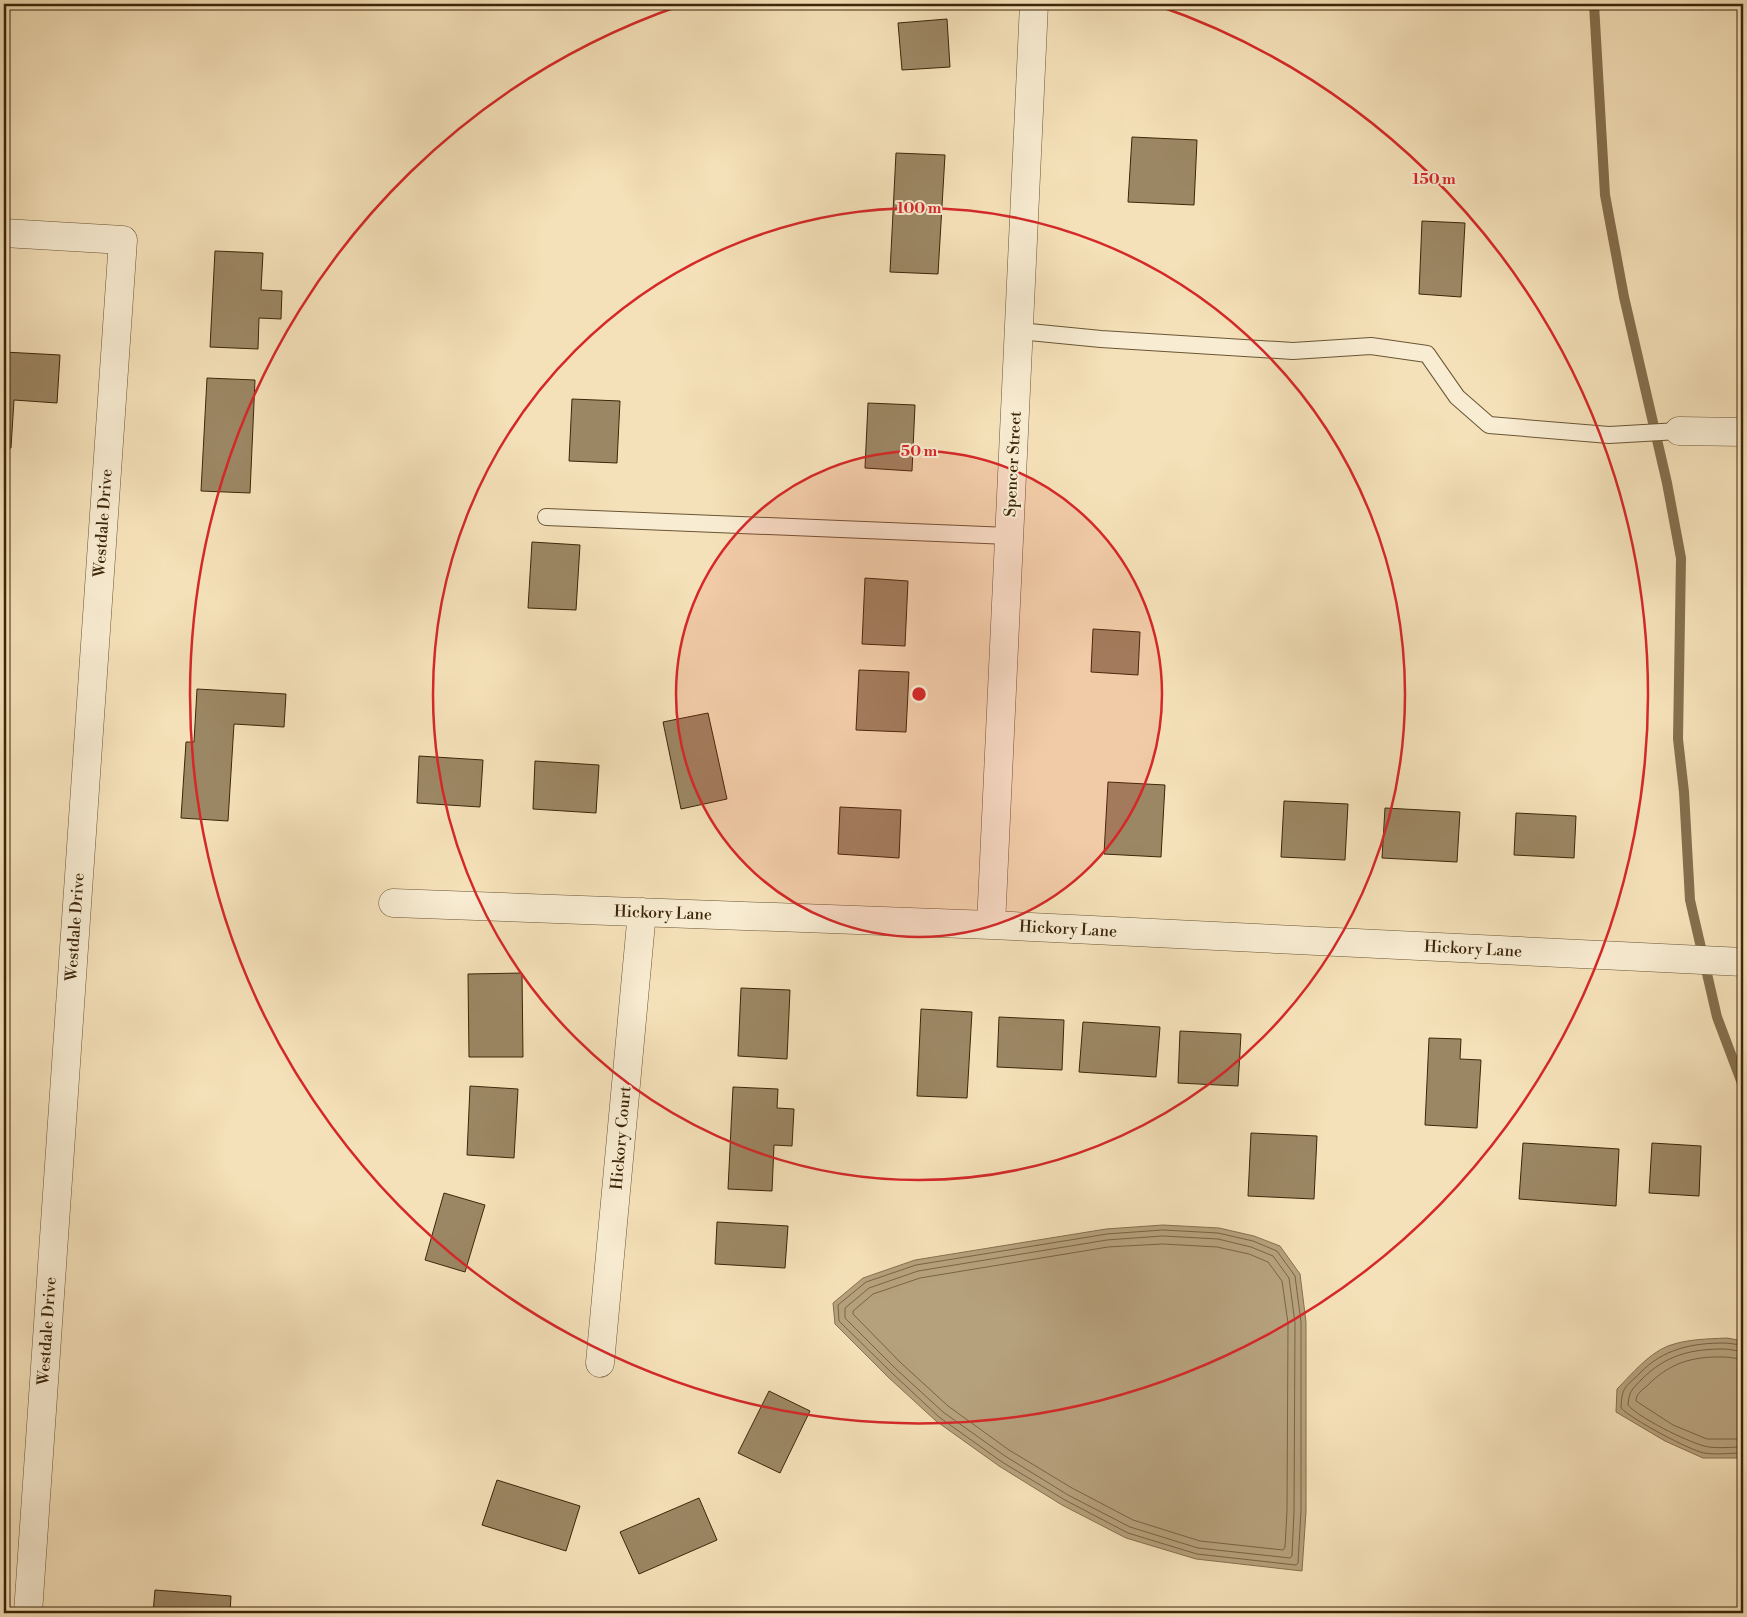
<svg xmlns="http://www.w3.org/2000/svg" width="1747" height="1617" font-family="'Libre Bodoni',serif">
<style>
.water{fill:#b6a17d;stroke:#85704e}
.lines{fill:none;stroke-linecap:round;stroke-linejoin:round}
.shore{stroke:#796442;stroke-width:1}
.stream{stroke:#85704e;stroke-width:10}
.building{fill:#9c8764;stroke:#3c2608}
.service-casing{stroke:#6a5534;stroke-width:18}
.minor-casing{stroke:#6a5534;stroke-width:29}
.service{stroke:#f8ecd2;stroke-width:16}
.minor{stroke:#f8ecd2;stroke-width:28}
.ring{fill:none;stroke:#d62828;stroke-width:2.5}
.labels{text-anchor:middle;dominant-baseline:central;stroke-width:4;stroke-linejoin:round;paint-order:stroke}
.street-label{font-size:16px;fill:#3c2608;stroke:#f8ecd2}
.centre{fill:#d62828;stroke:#f8ecd2;stroke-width:2.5}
.ring-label{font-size:15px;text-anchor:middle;font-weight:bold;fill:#d62828;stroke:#f8ecd2;stroke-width:4;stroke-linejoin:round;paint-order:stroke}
</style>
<rect width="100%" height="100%" fill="#f5e1b9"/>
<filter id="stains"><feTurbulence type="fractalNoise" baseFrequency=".004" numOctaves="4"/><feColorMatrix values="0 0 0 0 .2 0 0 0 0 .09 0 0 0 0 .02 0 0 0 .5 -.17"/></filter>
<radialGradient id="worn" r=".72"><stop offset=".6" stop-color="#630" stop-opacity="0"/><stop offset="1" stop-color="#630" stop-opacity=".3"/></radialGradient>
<path class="water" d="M1163,1225L1219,1228L1254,1236L1280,1246L1300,1274L1306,1322V1512L1302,1571L1196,1559L1126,1538L1062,1505L999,1466L936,1421L888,1377L835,1324L833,1303L863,1278L915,1260L1106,1229Z
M1727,1338L1743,1341V1458H1703L1665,1441L1616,1412L1617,1389C1632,1374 1648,1354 1668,1346C1687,1339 1707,1339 1727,1338Z"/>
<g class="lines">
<path class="shore" d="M1163,1230L1218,1233L1253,1241L1277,1251L1295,1276L1301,1322V1511L1298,1563L1296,1565L1197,1554L1128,1533L1065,1500L1002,1462L939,1417L892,1373L839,1321L838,1305L866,1282L916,1265L1107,1234Z
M1163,1236L1218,1239L1251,1247L1273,1256L1289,1278L1295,1323L1294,1511L1292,1556L1290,1558L1198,1548L1130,1527L1068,1495L1005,1456L943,1412L896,1369L845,1318V1308L869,1288L918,1271L1107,1240Z
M1163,1244L1217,1247L1249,1254L1268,1262L1282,1281L1288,1323L1287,1511L1285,1547L1283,1550L1200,1541L1133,1520L1072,1488L1009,1450L948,1406L901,1363L853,1314V1311L873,1294L920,1278L1108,1247Z
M1743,1345C1737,1345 1731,1343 1724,1343C1692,1343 1663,1349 1640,1373C1625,1388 1622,1386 1621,1408C1631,1419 1689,1450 1704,1453C1716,1455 1731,1453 1743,1453
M1743,1352C1737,1351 1730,1349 1724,1349C1691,1349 1666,1355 1642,1379C1633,1389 1629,1390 1628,1405C1639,1418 1686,1441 1704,1446C1715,1449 1731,1447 1743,1447
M1743,1359C1737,1359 1730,1357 1724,1357C1693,1356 1669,1363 1647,1386C1642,1390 1636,1394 1636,1401L1673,1425L1707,1439H1743"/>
<path class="stream" d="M1594,4L1605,195L1624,297L1667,483L1681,558L1678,739L1684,792L1690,900L1717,1017L1743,1086"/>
</g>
<path class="building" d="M947,19L950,67L902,70L898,23Z
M1132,137L1197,140L1194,205L1128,202Z
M896,153L945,155L938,274L890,272Z
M1422,221L1465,223L1461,297L1419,294Z
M215,251L263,253L261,290L282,291L281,319L259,318L258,349L210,347Z
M4,352L60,355L57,403L14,400L11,448H4Z
M207,378L255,380L250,493L201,491Z
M572,399L620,401L617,463L569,461Z
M868,403L915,405L912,471L865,468Z
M532,542L580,545L576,610L528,608Z
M865,578L908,581L905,646L862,644Z
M1093,629L1140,632L1138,675L1091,672Z
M859,670L909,672L906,732L856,730Z
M197,689L286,694L284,727L234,724L228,821L181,818L186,742H194Z
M708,713L727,799L681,809L663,722Z
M419,756L483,760L480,807L417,803Z
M535,761L599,765L596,813L533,809Z
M1108,782L1165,785L1161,857L1104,854Z
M1284,801L1348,804L1345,860L1281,857Z
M840,807L901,810L899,858L838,854Z
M1385,808L1460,812L1457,862L1382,858Z
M1516,813L1576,816L1574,858L1514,855Z
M522,973L523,1057H469L468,974Z
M741,988L790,990L787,1059L738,1056Z
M921,1009L972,1012L967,1098L917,1096Z
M999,1017L1064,1020L1062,1070L997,1067Z
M1083,1022L1160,1027L1156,1077L1079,1072Z
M1180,1031L1241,1034L1238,1086L1178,1083Z
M1429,1038L1461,1039L1460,1059L1481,1060L1477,1128L1425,1125Z
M470,1086L518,1089L514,1158L467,1155Z
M733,1087L778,1089L777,1108L794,1109L792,1146L774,1145L772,1191L728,1189Z
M1251,1133L1317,1136L1314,1199L1248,1196Z
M1523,1143L1619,1149L1616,1206L1519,1199Z
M1652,1143L1701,1146L1699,1196L1649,1193Z
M444,1193L485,1205L465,1272L425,1260Z
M717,1222L788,1226L785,1268L715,1264Z
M769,1391L810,1411L780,1473L738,1453Z
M497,1480L580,1506L566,1551L482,1525Z
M699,1498L717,1540L639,1574L620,1532Z
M155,1590L231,1596L230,1613H153Z"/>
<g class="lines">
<g class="service-casing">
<path id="service" d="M1019,331L1101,339L1293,351L1371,346L1427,354L1457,397L1489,425L1609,435L1679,431
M546,517L1009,536"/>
</g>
<g class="minor-casing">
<path id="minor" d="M4,233L123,240L28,1613
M1679,431L1743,432
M393,903L991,925L1743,962
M991,925L1034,4
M600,1363L642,912"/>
</g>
<use href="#service" class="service"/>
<use href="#minor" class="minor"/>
</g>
<circle cx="919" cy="694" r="243" fill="#d62828" fill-opacity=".12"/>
<g class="ring">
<circle cx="919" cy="694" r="243"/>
<circle cx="919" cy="694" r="486"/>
<path d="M1156 5A729 729 0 1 1 682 5"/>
</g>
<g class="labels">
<g class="street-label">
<text transform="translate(1013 464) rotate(-87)">Spencer Street</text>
<text transform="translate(103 523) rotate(-86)">Westdale Drive</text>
<text transform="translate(663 913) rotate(2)">Hickory Lane</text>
<text transform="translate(75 927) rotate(-86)">Westdale Drive</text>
<text transform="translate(1068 929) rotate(3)">Hickory Lane</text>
<text transform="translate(1473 949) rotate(3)">Hickory Lane</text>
<text transform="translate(621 1138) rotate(-85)">Hickory Court</text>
<text transform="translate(47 1331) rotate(-86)">Westdale Drive</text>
</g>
</g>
<circle cx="919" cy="694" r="8" class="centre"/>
<g class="ring-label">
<text x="1434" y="184">150 m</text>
<text x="919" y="213">100 m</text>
<text x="919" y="456">50 m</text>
</g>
<rect width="1747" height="1617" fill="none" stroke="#f5e1b9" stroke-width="20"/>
<rect x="5" y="5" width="1737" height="1607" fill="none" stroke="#3c2608" stroke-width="2.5"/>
<rect x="10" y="10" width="1727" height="1597" fill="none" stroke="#3c2608"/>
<rect width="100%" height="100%" filter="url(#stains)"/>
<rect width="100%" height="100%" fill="url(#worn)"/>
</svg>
